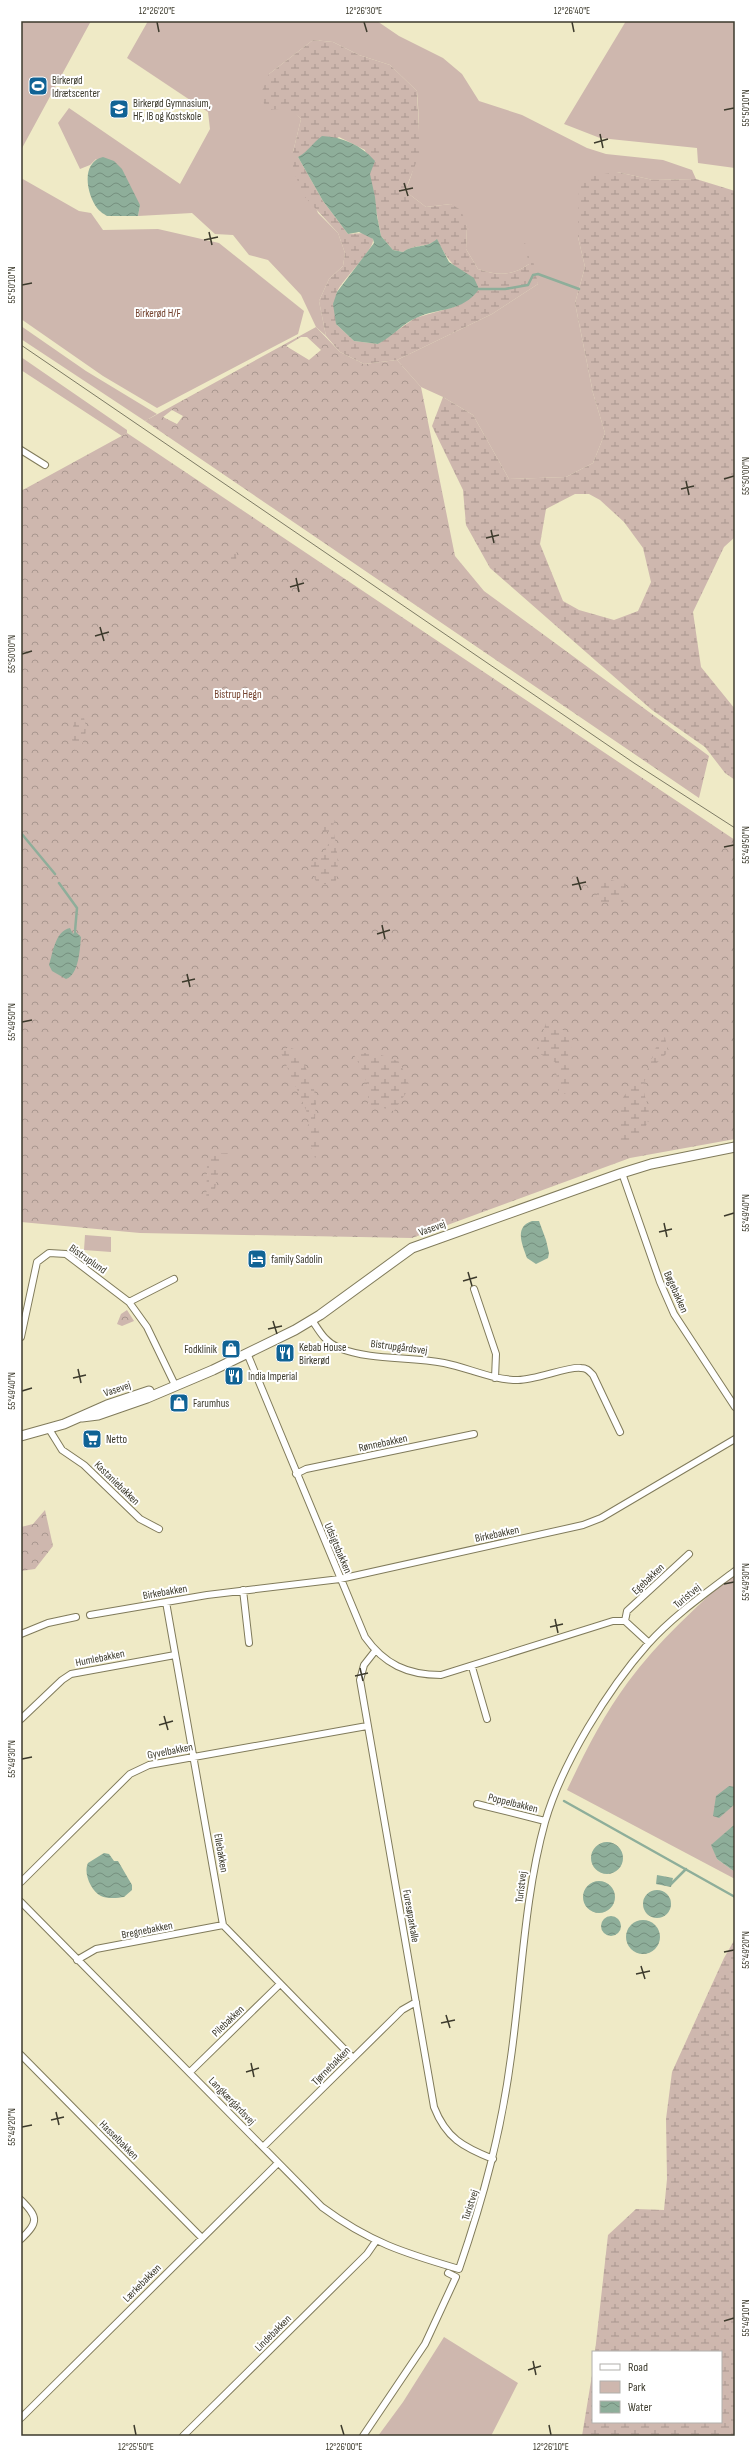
<svg xmlns="http://www.w3.org/2000/svg" width="756" height="2457" font-family="'Sofia Sans Condensed',sans-serif">
<style>
.green{fill:#ceb7ae}
.forest{fill:url(#forest-crowns);fill-rule:evenodd}
.wetland{fill:url(#wetland-marsh);fill-rule:evenodd}
.water{fill:url(#water-waves)}
.lines{fill:none;stroke-linecap:round;stroke-linejoin:round}
.stream{stroke:#8eae9a;stroke-width:2.5}
.street-casing{stroke:#807b5b;stroke-width:8}
.secondary-casing{stroke:#807b5b;stroke-width:11}
.street{stroke:#fff;stroke-width:6}
.secondary{stroke:#fff;stroke-width:9}
.tram{stroke:#7e7b65;stroke-width:1}
.ticks{fill:none;stroke:#3c3a2c;stroke-width:1.5}
.labels{text-anchor:middle;dominant-baseline:central;stroke-width:4;stroke-linejoin:round;paint-order:stroke}
.poi-label{font-size:11px;fill:#3c3a2c;stroke:#fff;text-anchor:start}
.park-label{font-size:11px;fill:#74422e;stroke:#fff}
.street-label{font-size:11px;fill:#3c3a2c;stroke:#fff}
.neatline{fill:none;stroke:#3c3a2c;stroke-width:1.5}
.ticks-label{font-size:10px;text-anchor:middle;fill:#3c3a2c}
</style>
<defs>
<pattern id="forest-crowns" width="20" height="18" patternUnits="userSpaceOnUse"><rect width="20" height="18" fill="#ceb7ae"/><path d="M2 6a3 3 0 1 1 6 0M12 15a3 3 0 1 1 6 0" fill="none" stroke="#a8968e"/></pattern>
<pattern id="wetland-marsh" width="20" height="14" patternUnits="userSpaceOnUse"><rect width="20" height="14" fill="#ceb7ae"/><path d="M1 5h8M5 5V1M11 12h8M15 12V8" fill="none" stroke="#a8968e"/></pattern>
<pattern id="water-waves" width="16" height="10" patternUnits="userSpaceOnUse"><rect width="16" height="10" fill="#8eae9a"/><path d="M0 5q4-4 8 0t8 0" fill="none" stroke="#758f7e"/></pattern>
</defs>
<rect width="100%" height="100%" fill="#efeac6"/>
<path class="green" d="M21,21H91L21,150Z
M148,21H377L399,36L443,58L462,74L479,101L522,115L587,148L606,154L663,160L692,170L696,179L653,180L617,172L578,237L585,267L575,303L593,393L605,433L593,463L566,477L509,479L473,415L443,397L421,387L397,360L492,314L538,284L529,264C512,276 498,276 478,269L466,249L467,226L451,204L426,207L405,191C420,161 420,125 417,91L390,65L359,55L333,42L313,40L269,74L279,108L293,110L301,119L293,152L318,213L338,233L345,253L343,266L329,279L319,301L326,336L316,327L301,295L268,260L249,255L233,235L215,234L192,213L138,216L140,205L96,159L90,165L80,169L58,123L69,108L180,184L210,129L208,112L127,58Z
M626,21H735V168L698,163L697,148L600,138L564,124Z
M21,178L79,211L91,213L103,230L158,229L219,243L304,311L298,334L157,408L103,376L21,319Z
M21,326L86,371L157,414L145,421L21,339Z
M21,357L127,430V433L122,436L21,370Z
M85,1235L111,1237V1252L84,1250Z
M735,1571V1824L712,1845L717,1859L735,1872V1879L567,1790C585,1752 603,1716 628,1682C658,1641 698,1606 735,1571Z
M444,2337L518,2383L491,2436H378L403,2402Z"/>
<path class="forest" d="M316,327L340,352L364,364L397,360L421,387L455,556L484,591L709,756L699,798L145,421ZM301,337H307L321,350L309,360L286,346ZM172,410L183,416L177,424L163,417Z
M127,433L735,840V1139L630,1158L412,1238L140,1233L21,1222V491Z
M127,1310L134,1321L122,1326L117,1324L121,1314Z
M45,1510L53,1546L35,1569L21,1571V1527L33,1524Z"/>
<path class="wetland" d="M313,40L333,42L359,55L390,65L417,91L420,153L405,191L426,207L451,204L461,210L467,226L466,249L478,269C498,276 512,276 529,264L524,243L530,246L538,284L492,314L397,360L364,364L340,352L326,336L319,301L329,279L343,266L345,253L338,233L303,195L293,169V152L301,119C290,107 280,108 265,111L262,91L269,74ZM339,137L365,150L381,236L393,250L403,252C413,244 426,248 437,240C445,254 450,266 465,272L457,306L415,318L378,344L354,341L336,324C336,314 334,301 337,292C341,281 375,249 373,239L365,233L348,234L323,201L298,157Z
M617,172L653,180L696,179L735,191V537L724,547L693,612L701,667L735,709V780L725,773L705,747L652,710L490,568L466,525L463,490L432,426L443,397L473,415L509,479L566,477L593,463L605,433L593,393L575,303L585,267L578,237L579,178ZM575,494H589L600,500L624,522L643,548L651,582L638,611L614,620L579,610L563,601L540,544L546,509Z
M235,545L237,546L236,561L232,566C229,558 229,552 235,545Z
M84,718C88,731 85,740 78,751L74,749L71,734L75,719Z
M336,815C335,820 333,823 333,828C336,846 341,864 335,884H317L310,866C323,854 331,850 328,832L323,831L320,826Z
M600,877L626,884L623,903L595,902Z
M546,1023L566,1031L574,1042L568,1053L571,1091L559,1096L555,1062L536,1052Z
M665,1037L668,1052C659,1061 645,1073 644,1085C643,1094 646,1098 648,1106C652,1123 642,1134 631,1144L620,1141C620,1128 616,1108 624,1096C631,1086 642,1082 647,1071C656,1055 650,1050 665,1037Z
M288,1047L297,1050L313,1083L316,1102L315,1118L320,1135L321,1153L315,1158L306,1131L309,1122L306,1110L281,1053Z
M353,1053H376L400,1062L410,1087L394,1111L380,1107L367,1109C371,1085 364,1073 353,1053Z
M227,1153L232,1157L220,1164L215,1189L206,1213L207,1165L209,1154Z
M735,1939V2436H582L593,2369V2422H721V2352H595L608,2235L636,2209L664,2210L667,2179L666,2119L672,2072L724,1958Z"/>
<path class="water" d="M322,136C343,137 361,145 375,161L370,174L375,197L377,216L381,236L393,250L403,252C413,244 426,249 437,239L449,262L474,278L479,289C462,313 439,307 416,318C402,324 392,337 378,344L354,341L336,324L333,304L337,292L374,243L373,239L359,232L348,234L323,201L298,157C309,151 312,143 322,136Z
M103,157L114,161L122,169L140,205L138,216H107C104,214 99,211 97,208C86,193 81,162 103,157Z
M70,928L73,934L75,931L81,937C80,948 79,975 66,979L52,971L49,965C53,953 55,931 70,928Z
M532,1221H539L546,1240L549,1253L548,1258L536,1264L527,1258C522,1244 514,1227 532,1221Z
M729,1786L735,1787V1804L719,1818L713,1816L716,1796Z
M735,1824V1872L717,1859L711,1845Z
M591 1858a16 16 0 1 1 32 0a16 16 0 1 1-32 0Z
M104,1853L109,1854L114,1861H118L132,1885V1890L124,1897C118,1898 107,1899 101,1896C91,1891 83,1873 88,1863Z
M657,1875L673,1878L671,1887L656,1884Z
M583 1897a16 16 0 1 1 32 0a16 16 0 1 1-32 0Z
M643 1904a14 14 0 1 1 28 0a14 14 0 1 1-28 0Z
M601 1926a10 10 0 1 1 20 0a10 10 0 1 1-20 0Z
M626 1937a17 17 0 1 1 34 0a17 17 0 1 1-34 0Z"/>
<g class="lines">
<path class="stream" d="M479,289H505L528,285L533,275L538,274L579,289
M21,833L55,874
M59,883L77,908L75,931
M564,1801L735,1897
M671,1884L686,1869"/>
<g class="street-casing">
<path id="street" d="M21,450L45,465
M622,1173L660,1282L674,1314L735,1407
M474,1289L496,1354L495,1378
M129,1302L174,1279
M312,1320C320,1332 325,1342 339,1348C372,1361 410,1356 444,1363C469,1368 492,1380 518,1380C537,1380 568,1366 581,1368C587,1368 589,1371 593,1375L620,1432
M21,1337L37,1262L49,1253L66,1254L129,1302L147,1327L175,1385
M247,1353L365,1637C384,1664 407,1675 441,1675L613,1621H625L649,1643
M49,1429L62,1450L84,1465L140,1519L159,1529
M296,1474L306,1469L474,1434
M243,1590L249,1643
M166,1602L223,1925L353,2058
M90,1615L207,1595L340,1579L583,1525L601,1518L735,1439
M625,1621L627,1611L689,1554
M21,1634L48,1623L76,1617
M375,1651L364,1665L360,1680L434,2107C446,2138 463,2147 493,2159
M472,1667L487,1719
M21,1719L62,1680L71,1674L175,1655
M477,1804L545,1821
M21,1882L130,1774L149,1765L367,1726
M21,1902L322,2207C369,2242 404,2253 459,2269C484,2196 501,2133 511,2057C522,1979 524,1898 545,1822C562,1763 608,1689 648,1644C673,1616 706,1593 735,1571
M77,1960L96,1949L223,1925
M21,2055L202,2238
M190,2072L280,1984
M263,2147L402,2010L416,2002
M21,2200C38,2217 39,2222 21,2239
M21,2418L278,2163
M183,2436L367,2254L376,2241
M363,2436L425,2344L456,2277L448,2273"/>
</g>
<g class="secondary-casing">
<path id="secondary" d="M82,1417L98,1415L147,1398L213,1370L295,1330L320,1315L412,1248L622,1173L651,1164L735,1147
M21,1436L64,1424L107,1405L149,1391"/>
</g>
<use href="#street" class="street"/>
<use href="#secondary" class="secondary"/>
<path class="tram" d="M21,345L634,763L735,828"/>
</g>
<path class="ticks" d="M157,22L159,32M364,22L367,32M572,22L574,32M724,110L734,108M600,134L603,148M594,143L608,139M404,183L408,196M399,191L413,188M209,232L212,245M204,240L218,237M22,285L32,283M724,479L734,476M686,481L689,495M681,489L694,486M491,530L494,543M486,538L499,535M296,578L299,592M290,587L304,583M100,627L104,641M95,636L109,632M22,654L32,651M724,847L734,845M577,877L581,890M572,885L586,882M382,925L385,939M377,934L390,930M187,974L190,987M182,982L195,979M22,1022L32,1020M724,1216L734,1213M664,1223L667,1237M659,1232L672,1229M468,1272L472,1286M463,1281L477,1277M273,1321L277,1334M268,1329L282,1326M78,1369L81,1383M73,1378L86,1375M22,1391L32,1388M724,1584L734,1582M555,1619L558,1633M550,1627L563,1624M360,1668L363,1681M355,1676L368,1673M164,1716L168,1730M159,1725L173,1721M22,1759L32,1757M724,1952L734,1950M641,1966L645,1979M636,1974L650,1971M446,2015L450,2028M441,2023L455,2020M251,2063L254,2077M246,2072L259,2068M56,2112L59,2125M51,2120L64,2117M22,2127L32,2125M724,2321L734,2318M533,2361L536,2375M528,2370L541,2366M134,2425L136,2435M341,2425L344,2435M549,2425L551,2435"/>
<defs>
<g id="stadium-square" transform="scale(1)"><rect x="-9" y="-9" width="18" height="18" rx="4" fill="#106395" stroke="#fff"/><path d="M0-5a6.5 5 0 1 0 0 10a6.5 5 0 1 0 0-10ZM-3.5-1.8h7v3.6h-7Z" fill="#fff"/></g>
<g id="university-square" transform="scale(1)"><rect x="-9" y="-9" width="18" height="18" rx="4" fill="#106395" stroke="#fff"/><path d="M0-5L7-2L0 1L-7-2ZM-4 1L0 2.5L4 1V4Q0 6-4 4Z" fill="#fff"/></g>
<g id="hotel-square" transform="scale(1)"><rect x="-9" y="-9" width="18" height="18" rx="4" fill="#106395" stroke="#fff"/><path d="M-6-4.5h1.5V1H6V5H4.5V3h-9V5H-6ZM-4 0a1.8 1.8 0 1 1 3.6 0ZM.5 0V-2.5h3Q6-2.5 6 0Z" fill="#fff"/></g>
<g id="shop-square" transform="scale(1)"><rect x="-9" y="-9" width="18" height="18" rx="4" fill="#106395" stroke="#fff"/><path d="M-5-2.5h2.3a2.7 3.5 0 0 1 5.4 0H5L5.5 6h-11ZM-1.5-2.5h3a1.5 2.3 0 0 0-3 0Z" fill="#fff"/></g>
<g id="restaurant-square" transform="scale(1)"><rect x="-9" y="-9" width="18" height="18" rx="4" fill="#106395" stroke="#fff"/><path d="M-5-6h1v4h1v-4h1v4h1v-4h1v5L-1.5 .5V6h-2V.5L-5-1ZM5-6V6H3V1.5H1.5Q1.5-4 5-6Z" fill="#fff"/></g>
<g id="supermarket-square" transform="scale(1)"><rect x="-9" y="-9" width="18" height="18" rx="4" fill="#106395" stroke="#fff"/><path d="M-6-5.5h2.5l.6 2H6L4.5 2H-2.5L-4.4-4H-6ZM-1.5 3.2a1.3 1.3 0 1 0 .1 0ZM3 3.2a1.3 1.3 0 1 0 .1 0Z" fill="#fff"/></g>
</defs>
<g fill-rule="evenodd">
<use href="#stadium-square" x="38" y="86"/>
<use href="#university-square" x="119" y="109"/>
<use href="#hotel-square" x="257" y="1259"/>
<use href="#shop-square" x="231" y="1349"/>
<use href="#restaurant-square" x="285" y="1353"/>
<use href="#restaurant-square" x="234" y="1376"/>
<use href="#shop-square" x="179" y="1403"/>
<use href="#supermarket-square" x="92" y="1439"/>
</g>
<g class="labels">
<g class="poi-label">
<text x="52" y="80">Birkerød<tspan x="52" dy="13">Idrætscenter</tspan></text>
<text x="133" y="103">Birkerød Gymnasium,<tspan x="133" dy="13">HF, IB og Kostskole</tspan></text>
<text x="271" y="1259">family Sadolin</text>
<text x="299" y="1347">Kebab House<tspan x="299" dy="13">Birkerød</tspan></text>
<text x="217" y="1349" text-anchor="end">Fodklinik</text>
<text x="248" y="1376">India Imperial</text>
<text x="193" y="1403">Farumhus</text>
<text x="106" y="1439">Netto</text>
</g>
<g class="park-label">
<text x="158" y="313">Birkerød H/F</text>
<text x="238" y="694">Bistrup Hegn</text>
</g>
<g class="street-label">
<text transform="translate(432 1228) rotate(-20)">Vasevej</text>
<text transform="translate(88 1259) rotate(35)">Bistruplund</text>
<text transform="translate(676 1292) rotate(66)">Bøgebakken</text>
<text transform="translate(399 1347) rotate(7)">Bistrupgårdsvej</text>
<text transform="translate(117 1389) rotate(-19)">Vasevej</text>
<text transform="translate(383 1443) rotate(-12)">Rønnebakken</text>
<text transform="translate(117 1483) rotate(44)">Kastaniebakken</text>
<text transform="translate(497 1534) rotate(-12)">Birkebakken</text>
<text transform="translate(338 1548) rotate(67)">Udsigtsbakken</text>
<text transform="translate(648 1579) rotate(-43)">Egebakken</text>
<text transform="translate(165 1592) rotate(-10)">Birkebakken</text>
<text transform="translate(687 1596) rotate(-40)">Turistvej</text>
<text transform="translate(100 1658) rotate(-11)">Humlebakken</text>
<text transform="translate(170 1751) rotate(-11)">Gyvelbakken</text>
<text transform="translate(513 1803) rotate(14)">Poppelbakken</text>
<text transform="translate(221 1853) rotate(80)">Ellebakken</text>
<text transform="translate(521 1887) rotate(-83)">Turistvej</text>
<text transform="translate(411 1916) rotate(80)">Furesøparkalle</text>
<text transform="translate(147 1930) rotate(-11)">Bregnebakken</text>
<text transform="translate(228 2021) rotate(-44)">Pilebakken</text>
<text transform="translate(331 2066) rotate(-45)">Tjørnebakken</text>
<text transform="translate(232 2101) rotate(46)">Langkærgårdsvej</text>
<text transform="translate(119 2140) rotate(45)">Hasselbakken</text>
<text transform="translate(470 2205) rotate(-72)">Turistvej</text>
<text transform="translate(142 2283) rotate(-45)">Lærkebakken</text>
<text transform="translate(273 2333) rotate(-45)">Lindebakken</text>
</g>
</g>
<rect width="756" height="2457" fill="none" stroke="#ffffff" stroke-width="44"/>
<rect x="592" y="2351" width="130" height="72" fill="#ffffff" stroke="#b1b0ab"/>
<rect x="600" y="2364" width="20" height="6" fill="#ffffff" stroke="#b1b0ab"/>
<text x="628" y="2371" font-size="12" fill="#3c3a2c">Road</text>
<rect x="600" y="2381" width="20" height="12" fill="#ceb7ae" stroke="#b1b0ab"/>
<text x="628" y="2391" font-size="12" fill="#3c3a2c">Park</text>
<rect x="600" y="2401" width="20" height="12" fill="url(#water-waves)" stroke="#b1b0ab"/>
<text x="628" y="2411" font-size="12" fill="#3c3a2c">Water</text>
<rect x="22" y="22" width="712" height="2413" class="neatline"/>
<g class="ticks-label">
<text x="157" y="14">12°26'20"E</text>
<text x="364" y="14">12°26'30"E</text>
<text x="572" y="14">12°26'40"E</text>
<text transform="translate(745 108) rotate(-90)" y="4">55°50'10"N</text>
<text transform="translate(11 285) rotate(-90)" y="4">55°50'10"N</text>
<text transform="translate(745 476) rotate(-90)" y="4">55°50'00"N</text>
<text transform="translate(11 654) rotate(-90)" y="4">55°50'00"N</text>
<text transform="translate(745 845) rotate(-90)" y="4">55°49'50"N</text>
<text transform="translate(11 1022) rotate(-90)" y="4">55°49'50"N</text>
<text transform="translate(745 1213) rotate(-90)" y="4">55°49'40"N</text>
<text transform="translate(11 1391) rotate(-90)" y="4">55°49'40"N</text>
<text transform="translate(745 1582) rotate(-90)" y="4">55°49'30"N</text>
<text transform="translate(11 1759) rotate(-90)" y="4">55°49'30"N</text>
<text transform="translate(745 1950) rotate(-90)" y="4">55°49'20"N</text>
<text transform="translate(11 2127) rotate(-90)" y="4">55°49'20"N</text>
<text transform="translate(745 2318) rotate(-90)" y="4">55°49'10"N</text>
<text x="136" y="2450">12°25'50"E</text>
<text x="344" y="2450">12°26'00"E</text>
<text x="551" y="2450">12°26'10"E</text>
</g>
</svg>
